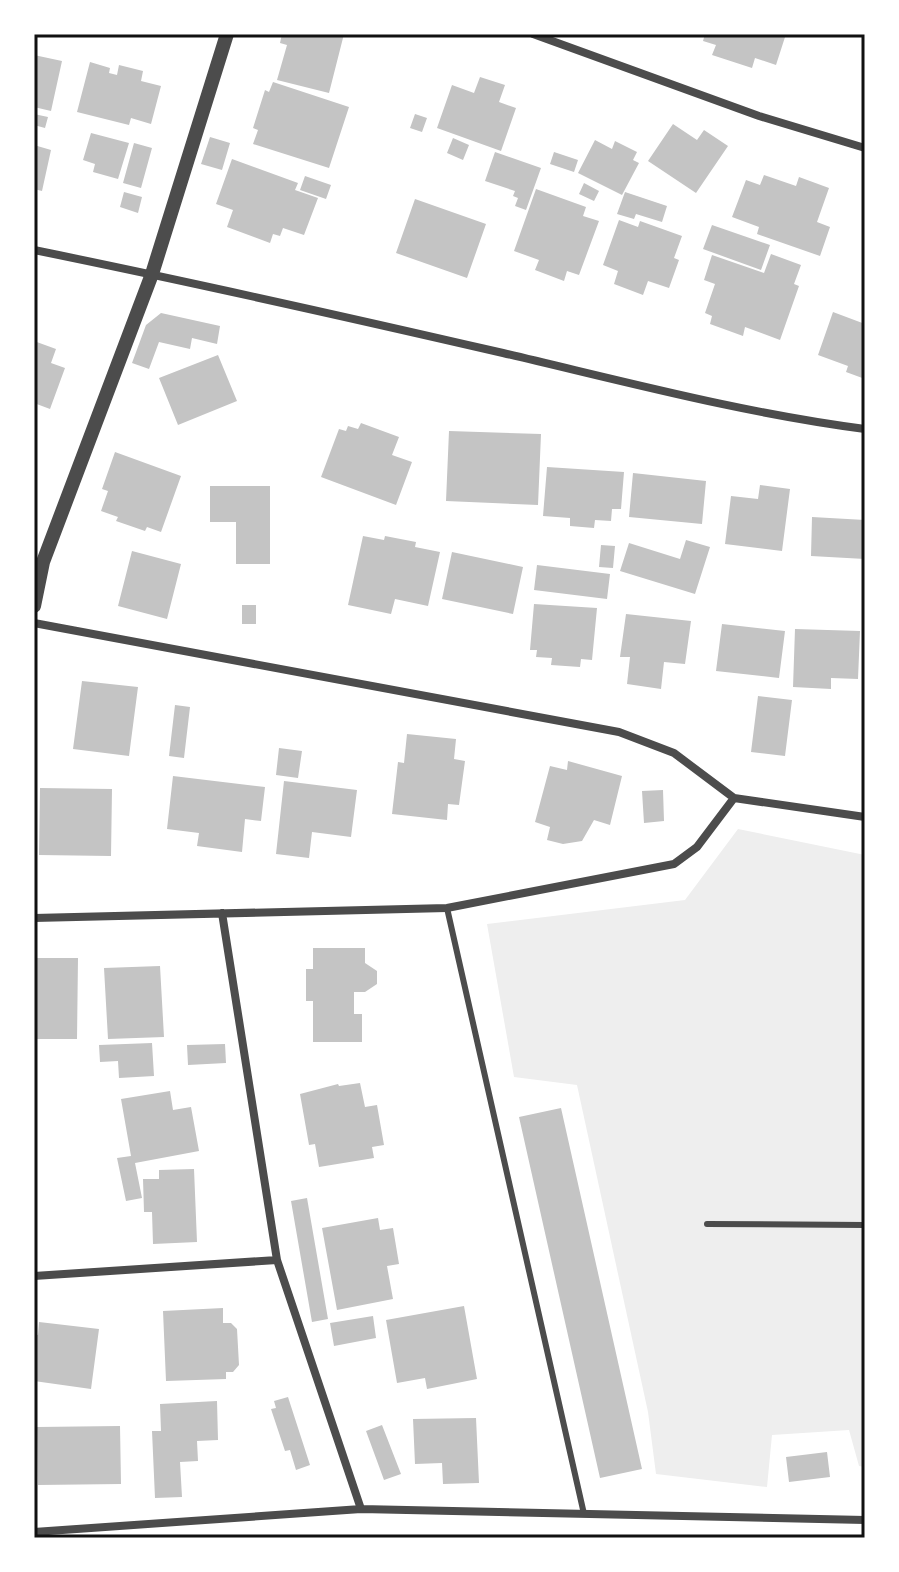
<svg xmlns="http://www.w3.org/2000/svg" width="899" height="1572" font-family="Ubuntu,sans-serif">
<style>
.green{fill:#eee}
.building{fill:#c4c4c4}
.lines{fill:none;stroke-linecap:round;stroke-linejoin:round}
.service{stroke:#4c4c4c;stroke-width:6}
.minor{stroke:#4c4c4c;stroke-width:8}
.tertiary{stroke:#4c4c4c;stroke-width:14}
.neatline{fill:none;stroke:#111;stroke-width:3}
</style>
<rect width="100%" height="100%" fill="#fff"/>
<path class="green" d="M738,829L865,855V1467L859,1466L849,1430L772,1435L767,1487L656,1474L648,1412L577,1085L514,1077L487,924L685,900Z"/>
<path class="building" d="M282,34H344L329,93L277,80L287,45L280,43Z
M705,34H786L776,65L755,58L752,68L712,55L716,45L703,41Z
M34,55L62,61L51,111L34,107Z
M90,62L110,68L109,73L117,75L119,65L143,71L141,81L161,86L151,124L131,118L129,125L77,112Z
M480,77L505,85L499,102L516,108L501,151L437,128L452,85L474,93Z
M273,82L349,107L329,168L253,144L258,130L253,128L265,90L269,92Z
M34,114L48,117L45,128L34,125Z
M415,114L427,118L422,132L410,128Z
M673,124L697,140L704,130L728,146L696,193L648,161Z
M91,133L129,143L118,179L93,172L95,164L83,160Z
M210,137L230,143L222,170L201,164Z
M453,138L469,145L463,160L447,153Z
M595,140L612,149L615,141L637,152L633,160L639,163L622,195L578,173Z
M134,143L152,148L141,188L123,183Z
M34,145L51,150L42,191L34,189Z
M495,152L541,168L526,210L515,206L518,198L513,196L515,191L485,181Z
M554,152L578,160L574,172L550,164Z
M232,159L298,183L295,190L318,198L304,235L283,228L280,236L273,234L270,243L227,227L233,210L216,204Z
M764,175L796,186L799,177L829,188L817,222L830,227L820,256L757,234L759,227L732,217L746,180L760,185Z
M305,176L331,185L326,199L300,190Z
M584,183L599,191L594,201L579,194Z
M536,189L586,207L583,216L599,221L579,275L567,271L564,281L535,270L539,260L514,251Z
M124,192L142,197L138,213L120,207Z
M625,192L667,206L662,222L636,214L634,219L617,214Z
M415,199L486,224L467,278L396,253Z
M619,220L638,227L640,221L682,236L674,258L679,260L669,288L648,281L643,295L614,284L618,271L603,265Z
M712,225L770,245L761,270L703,249Z
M771,254L801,265L794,284L799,286L780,340L745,327L743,336L710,324L712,316L705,313L715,284L704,280L712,255L764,273Z
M833,312L865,324V379L846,372L848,366L818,355Z
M161,313L220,326L217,344L192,338L190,349L159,342L149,369L132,363L146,325Z
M34,341L56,349L51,363L65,368L50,409L34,403Z
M218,355L237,401L178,425L159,378Z
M361,423L399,437L392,455L412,462L396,505L321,477L339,429L346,431L348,426L358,429Z
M449,431L541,434L538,505L446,501Z
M115,452L181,476L161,532L147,527L145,531L116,521L118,517L101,511L108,491L102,489Z
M547,467L624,472L621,509H612L611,521L595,520L594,528L570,526V518L543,516Z
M633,473L706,481L702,524L629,517Z
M760,485L790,489L782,551L725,544L731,496L758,499Z
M210,486H270V564H236V522H210Z
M812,517L865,520V559L811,556Z
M363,536L384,540L385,536L416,542L415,547L440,552L428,606L395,599L391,614L348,605Z
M686,540L710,547L695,594L620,571L629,543L680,559Z
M601,545L615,546L613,568L599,567Z
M132,551L181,564L167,619L118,606Z
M452,552L523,567L513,614L442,599Z
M537,565L610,574L607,599L534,590Z
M534,604L597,608L592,660L581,659L580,667L551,665L552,658L536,657L537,650H530Z
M242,605H256V624H242Z
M626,614L691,621L685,664L664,662L661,689L627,684L630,657H620Z
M722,624L785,631L779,678L716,671Z
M795,629L860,631L858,679L831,678V689L793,687Z
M82,681L138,687L129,756L73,749Z
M758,696L792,700L785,756L751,752Z
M175,705L190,707L184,758L169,756Z
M407,734L456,739L454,759L465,761L459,805L448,804L447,820L392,814L398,762L404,763Z
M279,748L302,751L298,778L276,775Z
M568,761L622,776L610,825L594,820L582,841L563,844L547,840L550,827L535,822L550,766L567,770Z
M173,776L265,787L261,821L245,819L242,852L197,846L199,833L167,829Z
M284,781L357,790L351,837L312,832L309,858L276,854Z
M40,788L112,789L111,856L39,855Z
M663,790L664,821L644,823L642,791Z
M313,948H365V963L377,971V984L365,992H354V1014H362V1042H313V1001H306V969H313Z
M34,958H78L77,1039H34Z
M160,966L164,1037L108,1039L104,968Z
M152,1043L154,1076L119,1078L118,1061L100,1062L99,1045Z
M225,1044L226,1063L188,1065L187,1045Z
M360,1083L365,1107L377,1105L384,1145L372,1147L374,1158L319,1167L315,1144L309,1145L300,1094L338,1084L339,1086Z
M170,1091L173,1110L191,1107L199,1151L135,1163L142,1198L126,1201L117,1158L131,1156L121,1099Z
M561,1108L642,1469L600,1478L519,1117Z
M194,1169L197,1242L153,1244L152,1212H144L143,1179H159V1170Z
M307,1198L328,1319L312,1322L291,1201Z
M378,1218L380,1230L393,1228L399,1264L387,1266L393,1299L337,1310L322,1228Z
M464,1306L477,1379L427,1389L425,1378L397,1383L386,1320Z
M223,1308V1323H231L237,1329L239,1365L233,1372H226V1379L166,1381L163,1311Z
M373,1316L376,1338L334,1346L330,1323Z
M39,1322L99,1329L91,1389L34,1381V1334L38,1335Z
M288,1397L310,1465L296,1470L290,1450L285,1451L271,1409L276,1408L274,1401Z
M217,1401L218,1440L197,1441L198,1461L180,1462L182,1497L155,1498L152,1431H161L160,1404Z
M476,1418L479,1483L443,1484L442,1463L415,1464L413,1419Z
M382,1425L401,1474L384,1480L366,1431Z
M120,1426L121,1484L38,1485L37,1427Z
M827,1452L830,1477L789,1482L786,1457Z"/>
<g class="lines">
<path class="service" d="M447,908L584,1514
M707,1224L865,1225"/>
<path class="minor" d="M533,34L759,116L865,148
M34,250C191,282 347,317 503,353C623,381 742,413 865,429
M34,623L619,732L674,753L734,798L865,817
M222,913L277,1260L361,1509
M34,918L447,908L674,864L697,847L734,798
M34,1276L277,1260
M34,1532L361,1509L865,1520"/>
<path class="tertiary" d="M34,606L43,562L152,274L227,34"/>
</g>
<rect width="899" height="1572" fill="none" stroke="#ffffff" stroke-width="72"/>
<rect x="36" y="36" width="827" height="1500" class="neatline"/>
</svg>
